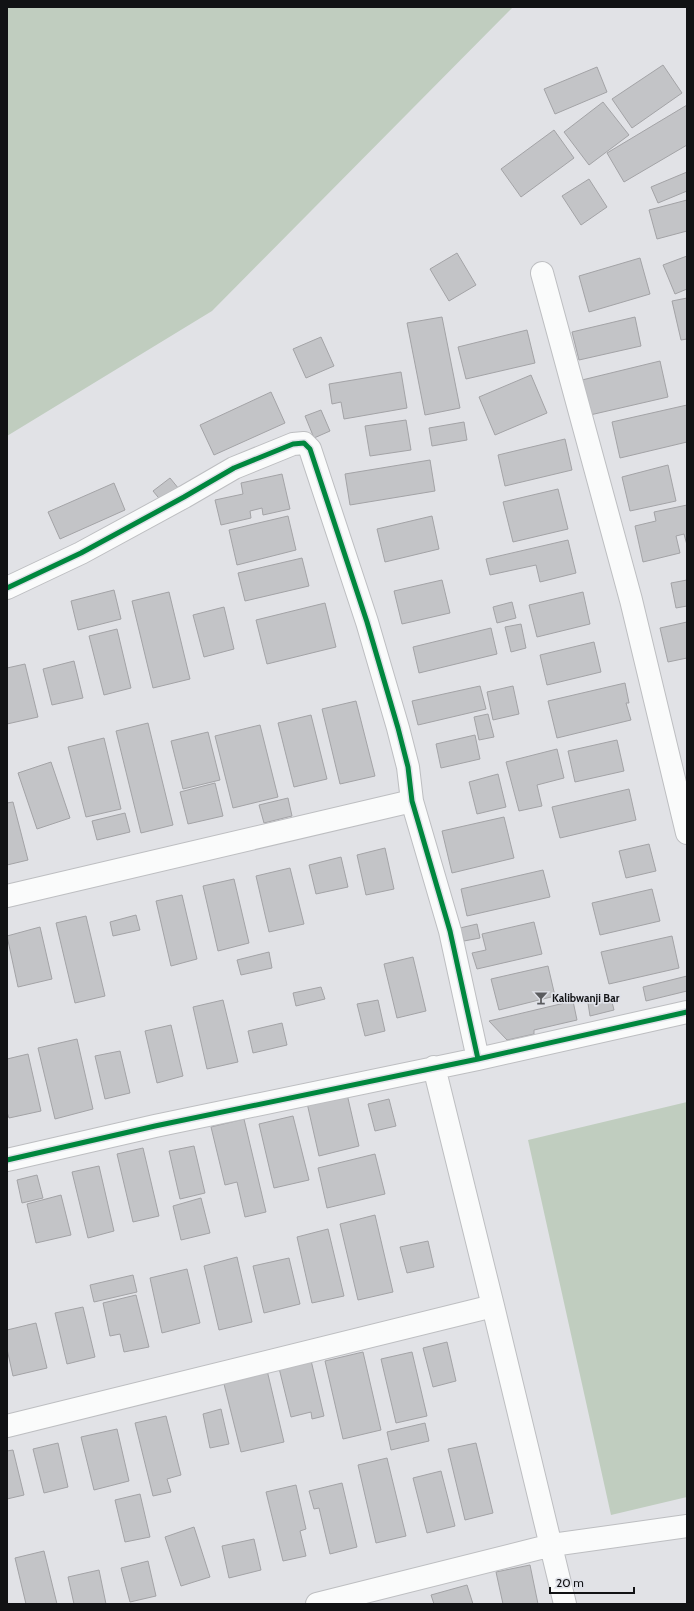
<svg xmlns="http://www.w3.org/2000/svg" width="694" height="1611" font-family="Cabin,sans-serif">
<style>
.green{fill:#c0cdbf}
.building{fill:#c3c4c7;stroke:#a3a3a6}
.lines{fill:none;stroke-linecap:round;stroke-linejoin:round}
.street-casing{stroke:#bdbec1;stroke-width:24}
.street{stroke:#fafbfb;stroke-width:22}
.cycleway-casing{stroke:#dfe1e8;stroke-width:8}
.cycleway{stroke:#00873e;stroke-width:5}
.labels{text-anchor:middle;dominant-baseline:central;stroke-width:3.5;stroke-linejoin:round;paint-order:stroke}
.poi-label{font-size:11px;font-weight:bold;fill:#111214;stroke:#dfe1e8;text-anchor:start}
</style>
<rect width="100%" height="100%" fill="#e1e2e6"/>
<path class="green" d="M7,7H513L212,311L7,436Z
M687,1102V1497L611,1515L528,1140Z"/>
<path class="building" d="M663,65L682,93L632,128L612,99Z
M597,67L607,92L555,114L544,89Z
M603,102L629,135L589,165L564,132Z
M687,105V145L624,182L607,153Z
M554,130L574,158L521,197L501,169Z
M687,172V191L658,203L651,187Z
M589,179L607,207L581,225L562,196Z
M687,200V231L657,239L649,210Z
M457,253L476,285L449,301L430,269Z
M687,256V289L675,294L663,265Z
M640,258L650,294L589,312L579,276Z
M687,298V339L681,340L672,301Z
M442,317L460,408L425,415L407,323Z
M635,317L641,346L579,360L572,332Z
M527,330L535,363L466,379L458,347Z
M321,337L334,366L306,378L293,349Z
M660,361L668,397L590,415L582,380Z
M401,372L407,408L344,419L341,402L332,404L329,384Z
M531,375L547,413L495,435L479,397Z
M271,392L285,423L214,455L200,425Z
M687,405V442L620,458L612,422Z
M321,410L330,431L314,438L305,416Z
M406,420L411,450L370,456L365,426Z
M464,422L467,440L432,446L429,428Z
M565,439L572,470L505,486L498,455Z
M430,460L435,491L350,505L345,474Z
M668,465L676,501L630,511L622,477Z
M282,474L290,509L263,515L262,508L250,511L251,518L221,525L215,500L243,494L241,483Z
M170,478L179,489L162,502L153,491Z
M114,483L125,510L60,539L48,512Z
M558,489L568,529L513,542L503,502Z
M687,505V545L684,534L676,536L680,553L643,562L635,526L656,521L654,512Z
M288,516L296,550L237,565L229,530Z
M432,516L439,549L385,562L377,529Z
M568,540L576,573L540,582L536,565L490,575L486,559Z
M302,558L309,586L245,601L238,573Z
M442,580L450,613L402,624L394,591Z
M687,580V606L676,608L671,583Z
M114,590L121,619L78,630L71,601Z
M169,592L190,679L153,688L132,601Z
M583,592L590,624L537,637L529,605Z
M512,602L516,618L497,623L493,607Z
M325,603L336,647L267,664L256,620Z
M224,607L234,649L204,657L193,615Z
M687,622V658L668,662L660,628Z
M521,624L526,648L511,652L505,627Z
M491,628L497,654L419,673L413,647Z
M117,629L131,688L104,695L89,636Z
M594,642L601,672L547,685L540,655Z
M74,661L83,698L52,705L43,669Z
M25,664L38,717L7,724V668Z
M625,683L629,703H626L631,720L557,738L548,701Z
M480,686L486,709L418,725L412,701Z
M513,686L519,714L493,720L487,692Z
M356,701L375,776L340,784L322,709Z
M488,714L494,737L479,740L474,717Z
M311,715L327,779L294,787L278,723Z
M148,723L173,825L141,833L116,731Z
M260,725L278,797L233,808L215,736Z
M208,732L220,780L183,789L171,741Z
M475,735L480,759L441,768L436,744Z
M104,738L121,809L86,817L68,747Z
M617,740L624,771L575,782L568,751Z
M557,749L564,778L537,785L542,806L519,811L506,762Z
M51,762L70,818L37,829L18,773Z
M498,774L506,807L477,814L469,782Z
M215,783L223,816L188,824L180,792Z
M629,789L636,820L560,838L552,807Z
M288,798L292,816L264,823L259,805Z
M13,802L28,860L7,865V803Z
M125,813L130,832L97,840L92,821Z
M504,817L514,858L452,873L442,831Z
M649,844L656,871L626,878L619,851Z
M385,848L394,889L366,895L357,855Z
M341,857L348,887L316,894L309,865Z
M290,868L304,924L269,932L256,876Z
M543,870L550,897L467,916L461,889Z
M234,879L249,943L218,951L203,886Z
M652,889L660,921L600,935L592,903Z
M182,895L197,959L171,966L156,901Z
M136,915L140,930L113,936L110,922Z
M86,916L105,996L75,1003L56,923Z
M534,922L542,954L477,969L472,953L486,950L482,934Z
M477,924L480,938L464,941L460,928Z
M40,927L52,979L18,987L7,936Z
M672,936L679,968L609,984L601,952Z
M269,952L272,968L241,975L237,960Z
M413,957L426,1011L397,1018L384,964Z
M548,966L555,996L499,1010L491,979Z
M687,976V991L646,1001L643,987Z
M321,987L325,999L296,1006L293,993Z
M611,998L614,1010L590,1016L588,1003Z
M223,1000L238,1062L207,1069L193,1007Z
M378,1000L385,1031L365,1036L357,1004Z
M573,1001L577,1020L534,1030V1034L507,1040L489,1021Z
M282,1023L287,1045L253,1053L248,1031Z
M171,1025L183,1076L157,1083L145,1031Z
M77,1039L93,1109L55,1119L38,1048Z
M120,1051L130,1093L105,1099L95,1056Z
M28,1054L41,1111L9,1118L7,1112V1059Z
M347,1094L359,1146L319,1156L307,1103Z
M389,1099L396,1126L375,1131L368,1104Z
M293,1116L309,1180L274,1188L259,1124Z
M244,1119L266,1212L245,1217L237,1182L225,1185L211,1127Z
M194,1146L205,1193L180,1199L169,1151Z
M143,1148L159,1216L133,1222L117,1154Z
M375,1154L385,1194L327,1208L318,1168Z
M99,1166L114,1231L88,1238L72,1172Z
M37,1175L43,1198L22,1203L17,1180Z
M61,1195L71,1235L36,1243L27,1204Z
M201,1198L210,1233L181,1240L173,1206Z
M375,1215L393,1292L358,1300L340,1224Z
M328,1229L344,1296L312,1303L297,1237Z
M428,1241L434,1267L407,1273L400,1247Z
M237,1257L252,1322L219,1330L204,1266Z
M289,1258L300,1304L264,1313L253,1266Z
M187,1269L200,1323L162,1333L150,1278Z
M133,1275L137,1292L94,1302L90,1285Z
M136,1295L149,1347L124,1352L120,1334L110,1336L103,1303Z
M83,1307L95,1357L67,1364L55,1313Z
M36,1323L47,1368L13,1376L7,1349V1330Z
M447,1342L456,1381L433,1387L423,1348Z
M363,1352L381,1430L343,1439L325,1361Z
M412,1352L427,1416L396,1423L381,1359Z
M310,1356L324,1416L312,1419L311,1412L291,1417L278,1364Z
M266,1366L284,1442L241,1452L222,1376Z
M221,1409L229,1444L210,1448L203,1414Z
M166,1416L181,1475L167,1479L171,1492L153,1496L135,1423Z
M425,1423L429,1441L391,1450L387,1432Z
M117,1429L129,1481L94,1490L81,1437Z
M58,1443L68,1487L44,1493L33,1449Z
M476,1443L493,1513L465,1520L448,1449Z
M13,1450L24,1495L7,1499V1451Z
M387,1458L406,1536L376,1543L358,1465Z
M441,1471L455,1526L427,1533L413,1478Z
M342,1483L357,1547L330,1554L319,1508L314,1509L309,1491Z
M296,1485L306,1529L300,1531L306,1556L283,1561L266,1492Z
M140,1494L150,1537L125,1542L115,1500Z
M194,1527L210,1577L181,1586L165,1537Z
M254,1539L261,1570L229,1578L222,1546Z
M44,1551L57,1604H26L15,1558Z
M148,1561L156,1596L130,1602L121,1568Z
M530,1565L538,1604H503L496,1572Z
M99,1570L106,1604H74L68,1577Z
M467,1585L473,1604H434L431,1595Z"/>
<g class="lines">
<g class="street-casing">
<path id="street" d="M542,273L631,600L687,833
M7,588L81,553L184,497L234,468L293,444L304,443L310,449L367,622L398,728L408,767L412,801L450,931L478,1059
M7,896L412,801
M434,1067L493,1306L565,1604
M7,1160L155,1126L478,1059L687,1012
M7,1426L493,1306
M317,1604L552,1545L687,1526"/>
</g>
<use href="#street" class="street"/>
<g class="cycleway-casing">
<path id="cycleway" d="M7,588L81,553L184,497L234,468L293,444L304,443L310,449L367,622L398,728L408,767L412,801L450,931L478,1059
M7,1160L155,1126L478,1059L687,1012"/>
</g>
<use href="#cycleway" class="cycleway"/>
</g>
<defs>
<g id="bar-bare" transform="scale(1.08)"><path d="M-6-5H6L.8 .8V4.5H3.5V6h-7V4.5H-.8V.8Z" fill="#5a5b5e" stroke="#dfe1e8" stroke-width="2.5" paint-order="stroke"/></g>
</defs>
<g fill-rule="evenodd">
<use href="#bar-bare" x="541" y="998"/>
</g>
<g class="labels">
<g class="poi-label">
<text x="552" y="998">Kalibwanji Bar</text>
</g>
</g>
<rect width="694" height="1611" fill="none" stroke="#111214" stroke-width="16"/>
<path d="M550 1587v6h84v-6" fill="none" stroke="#111214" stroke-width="2"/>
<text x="556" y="1587" font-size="12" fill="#111214" stroke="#dfe1e8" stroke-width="3" paint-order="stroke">20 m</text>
</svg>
